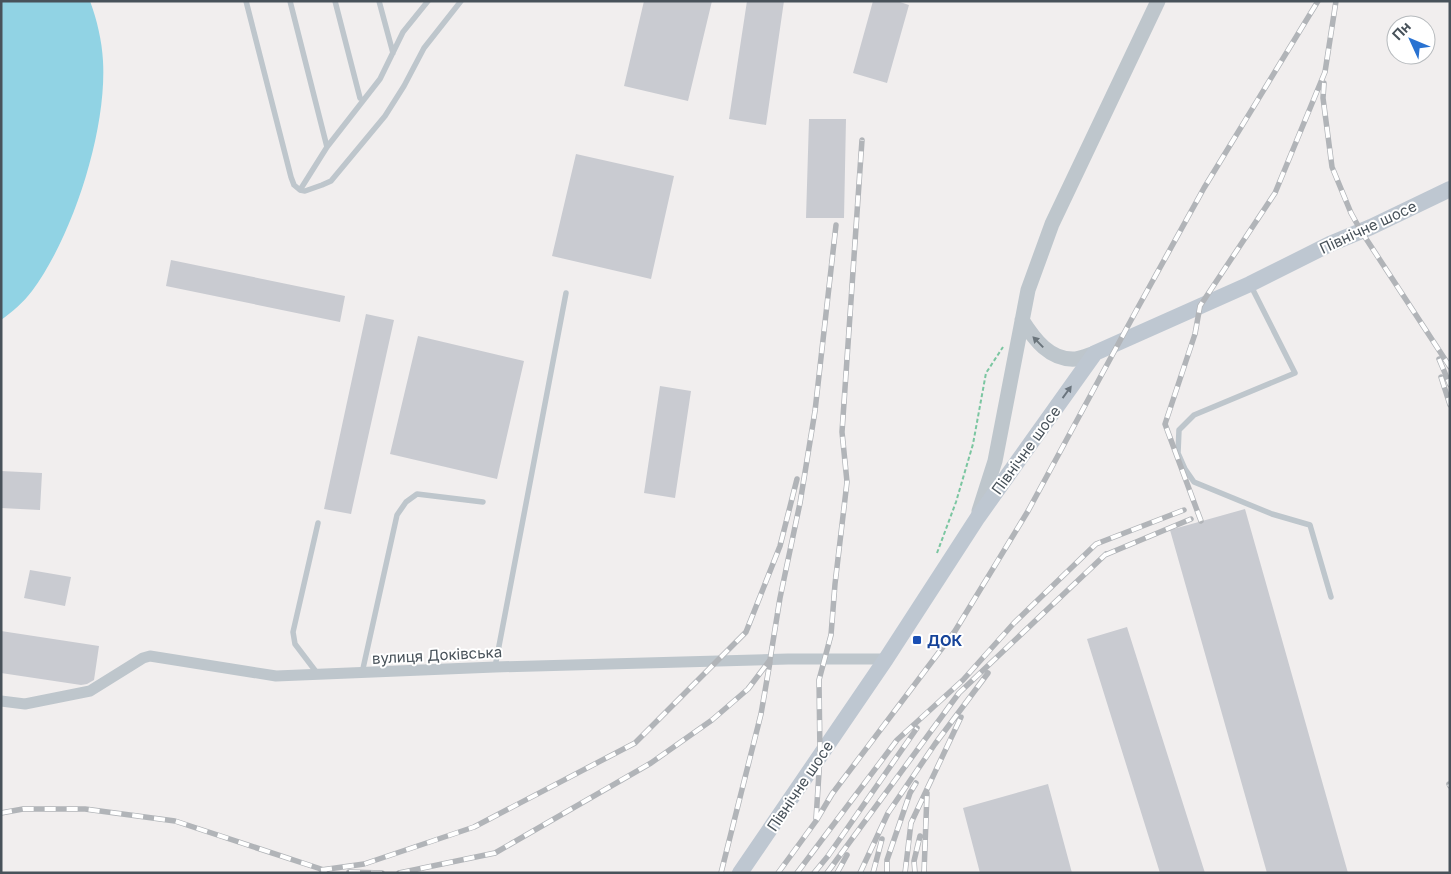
<svg xmlns="http://www.w3.org/2000/svg" width="1451" height="874" font-family="Inter,sans-serif">
<style>
.water{fill:#91d3e4}
.building{fill:#c9cbd1}
.lines{fill:none;stroke-linecap:round;stroke-linejoin:round}
.path{stroke:#7bc6a1;stroke-width:2;stroke-dasharray:4 2.5;stroke-linecap:butt}
.service{stroke:#bec6cc;stroke-width:5.5}
.minor{stroke:#bec6cc;stroke-width:11}
.tertiary{stroke:#bec6cc;stroke-width:15}
.secondary{stroke:#bec7d1;stroke-width:16}
.rail-casing{stroke:#b1b4b8;stroke-width:5.5}
.rail{stroke:#fff;stroke-width:4;stroke-dasharray:11;stroke-linecap:butt}
.oneway{fill:#6b757c}
.oneway2{fill:#6b757e}
.transit-dot{fill:#1a4fb4;stroke:#fff;stroke-width:2}
.labels{text-anchor:middle;dominant-baseline:central;stroke-width:4;stroke-linejoin:round;paint-order:stroke}
.street-label{font-size:15px;fill:#48525a;stroke:#fff}
.transit-label{font-size:15px;font-weight:bold;fill:#164399;stroke:#fff;text-anchor:start}
</style>
<rect width="100%" height="100%" fill="#f1eeee"/>
<path class="water" d="M1,1H90C97,20 102,41 103,61C107,130 73,236 32,291C23,303 12,312 1,320Z"/>
<path class="building" d="M644,1H712L688,101L624,86Z
M747,1H784L766,125L729,119Z
M873,1H897L909,5L887,83L853,73Z
M809,119H846L844,218H806Z
M576,154L674,176L651,279L552,256Z
M171,260L345,296L340,322L166,286Z
M366,314L394,320L351,514L324,509Z
M418,336L524,361L497,479L390,454Z
M660,386L691,391L675,498L644,493Z
M1,471L42,473L40,510L1,508Z
M1245,509L1348,873H1267L1170,530Z
M30,570L71,577L65,606L24,598Z
M1127,627L1205,873H1160L1087,639Z
M1,631L99,646L94,680L87,684L81,685L1,673Z
M1048,784L1072,873H980L963,808Z"/>
<g class="lines">
<path class="path" d="M937,553L956,502L973,444L986,373L1003,347"/>
<path class="service" d="M246,1L291,177L294,185L300,190L305,191L322,185L331,181L385,116L404,86L424,48L461,1
M290,1L327,147
M335,1L360,98
M379,1L393,53
M300,190L327,147L380,79L403,32L428,1
M1251,286L1295,373L1194,415L1179,430L1178,453L1185,469L1194,482L1272,514L1310,525L1331,597
M495,667L566,293
M317,673L295,644L293,632L318,523
M362,673L397,515L406,502L417,494L483,502"/>
<path class="minor" d="M1,701L25,704L90,691L143,658L150,656L276,676L495,667L788,659H886"/>
<path class="tertiary" d="M1022,320C1034,339 1050,361 1076,359C1082,358 1089,355 1095,353
M979,511L995,461L1028,290L1052,224L1158,1"/>
<path class="secondary" d="M740,873L886,659L978,517L1095,353L1250,284L1330,244L1371,227L1450,189"/>
<g class="rail-casing">
<path id="rail" d="M1324,83L1323,98L1332,167L1351,213L1361,231L1450,367
M1439,359L1450,385
M1441,377L1450,405
M1201,521L1165,424L1195,334L1200,306L1275,193L1325,72L1336,1
M1105,555L1191,519
M1449,784L1450,786
M1,813L23,809H85L175,821L327,871
M816,819L820,757L819,680L831,635L835,584L847,482L842,432L862,140
M321,870L364,864L474,827L635,743L746,632L780,546L797,479
M349,872L382,873
M399,873L495,853L651,763L712,720L748,689L770,660L780,598L800,503L815,411L836,225
M721,873L761,714L770,662
M778,873L816,821L832,794L955,631L1028,511L1136,311L1204,188L1318,1
M797,873L897,740L963,680L1014,623L1096,544L1184,510
M814,873L828,856L917,728
M827,873L959,693L1106,554
M837,873L847,855
M860,873L888,813L935,744L988,673
M873,873L882,839
M887,873V860L910,793L916,783
M905,873L911,823L961,717
M915,873L914,861L920,836
M924,873L927,793"/>
</g>
<use href="#rail" class="rail"/>
</g>
<defs><path id="oneway-solid" d="M-6-.8H1V-3.2L6.5 0L1 3.2V.8H-6Z" transform="scale(1.25)"/></defs>
<use class="oneway" href="#oneway-solid" transform="translate(1038 342) rotate(-134)"/>
<use class="oneway2" href="#oneway-solid" transform="translate(1067 392) rotate(-54)"/>
<rect class="transit-dot" x="912" y="635" width="10" height="10" rx="2.5"/>
<g class="labels">
<g class="street-label">
<text transform="translate(1368 227) rotate(-25)">Північне шосе</text>
<text transform="translate(1026 450) rotate(-54)">Північне шосе</text>
<text transform="translate(437 655) rotate(-3)">вулиця Доківська</text>
<text transform="translate(800 786) rotate(-56)">Північне шосе</text>
</g>
<g class="transit-label">
<text x="927" y="640">ДОК</text>
</g>
</g>
<rect width="1451" height="874" fill="none" stroke="#48525a" stroke-width="5"/>
<g transform="translate(1411 40) rotate(314)"><circle r="24" fill="#ffffff" stroke="#b6babd"/>
<path d="M0-4L9 19L0 12L-9 19Z" fill="#2972d1"/>
<text y="-8" font-size="14" font-weight="bold" text-anchor="middle" fill="#48525a">Пн</text>
</g>
</svg>
